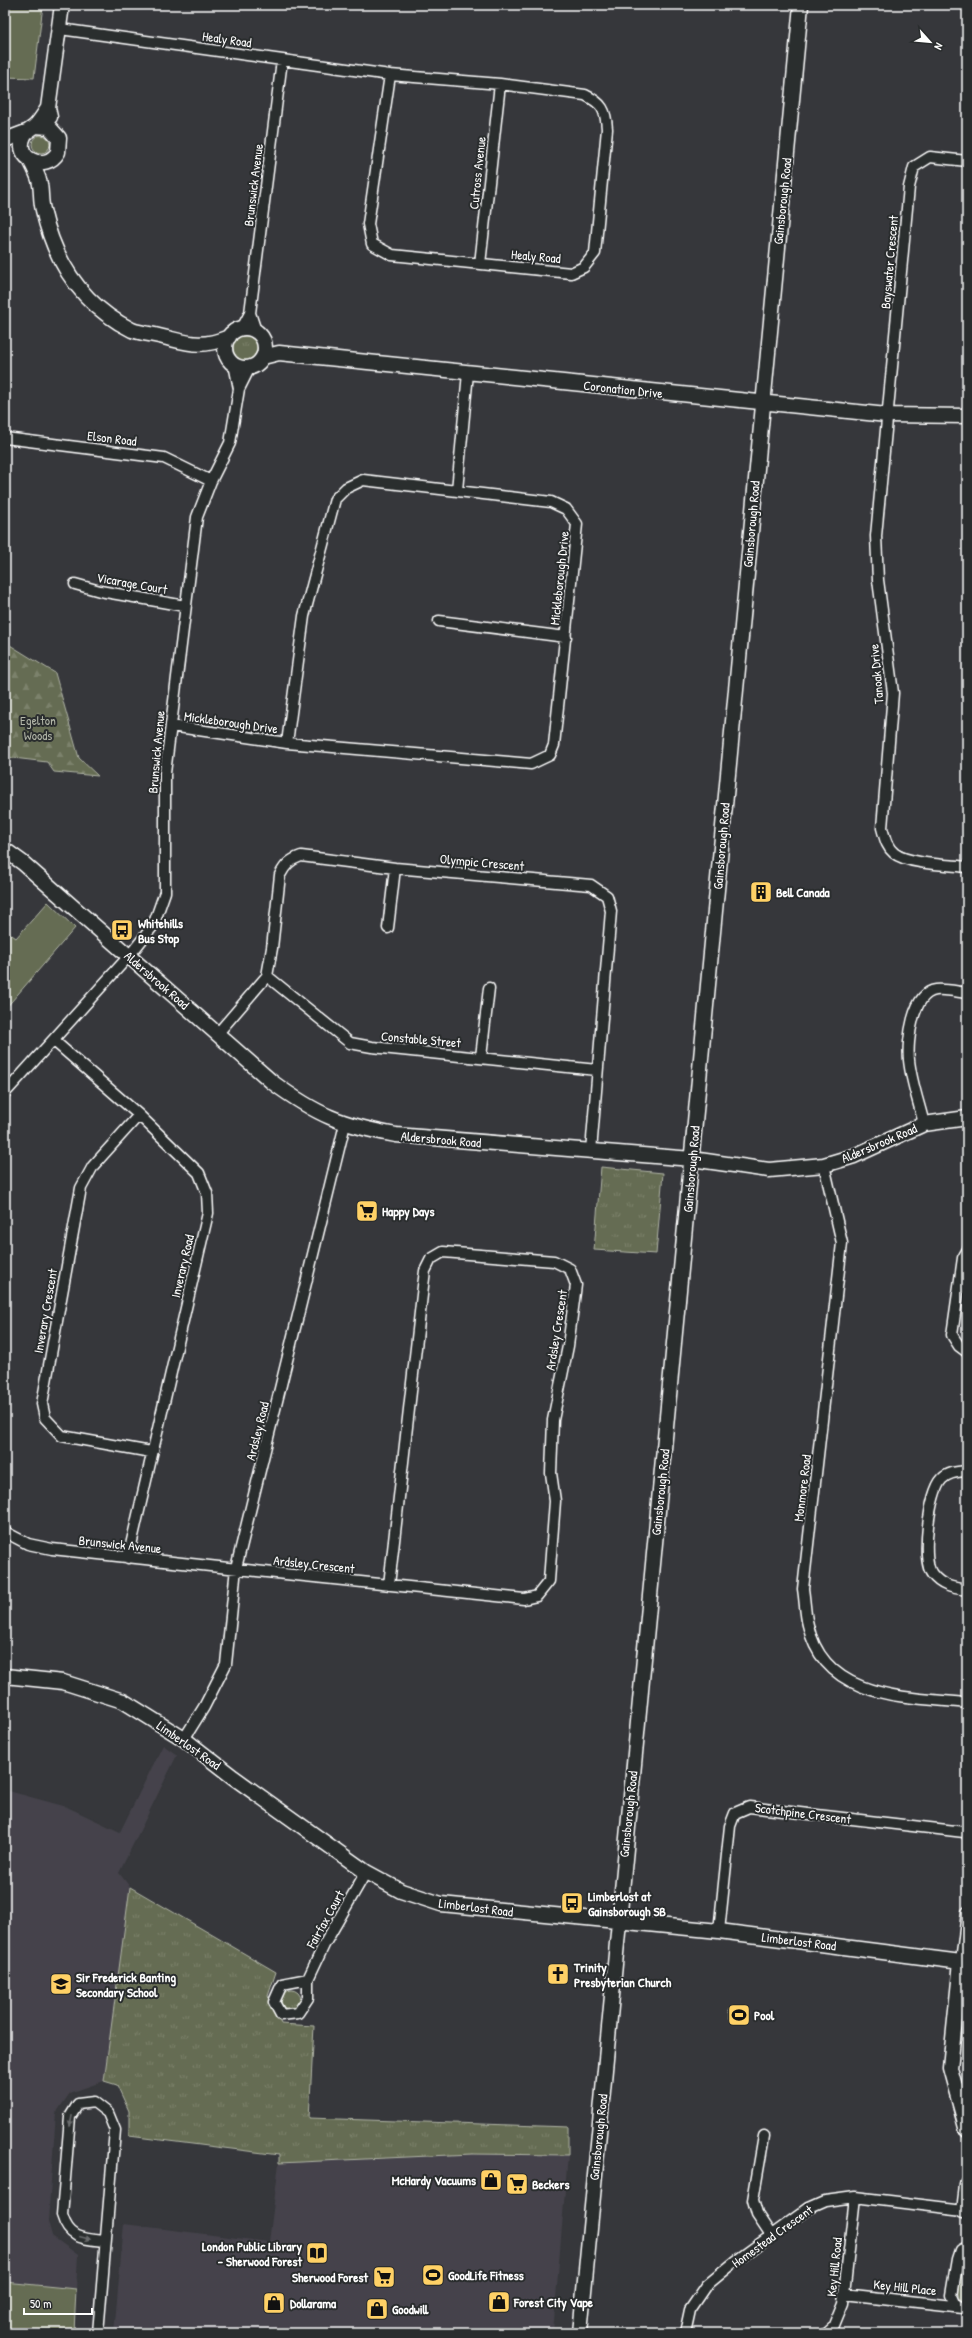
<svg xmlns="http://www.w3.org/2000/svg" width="972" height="2338" font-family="'Patrick Hand',sans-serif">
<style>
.built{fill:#45434b}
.grass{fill:url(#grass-tufts);stroke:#b2b6a8}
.forest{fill:url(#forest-firs);stroke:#b2b6a8}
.green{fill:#656c52;stroke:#b2b6a8}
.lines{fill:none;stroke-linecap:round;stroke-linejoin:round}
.street-casing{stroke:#fff;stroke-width:13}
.secondary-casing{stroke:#fff;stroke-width:17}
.street{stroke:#2a2d2e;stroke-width:10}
.secondary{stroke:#2a2d2e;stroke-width:14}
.oneway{fill:#6a6c6d}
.labels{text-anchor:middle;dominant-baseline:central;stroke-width:4;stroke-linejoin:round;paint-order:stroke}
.street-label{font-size:13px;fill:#fff;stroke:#2a2d2e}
.park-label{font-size:13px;fill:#b2b6a8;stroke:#2a2d2e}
.poi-label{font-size:13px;font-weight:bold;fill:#fff;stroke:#2a2d2e;text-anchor:start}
</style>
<defs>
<pattern id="grass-tufts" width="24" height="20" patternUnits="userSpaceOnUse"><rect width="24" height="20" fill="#656c52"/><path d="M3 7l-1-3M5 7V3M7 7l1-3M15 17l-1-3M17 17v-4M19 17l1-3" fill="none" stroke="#7c826c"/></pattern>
<pattern id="forest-firs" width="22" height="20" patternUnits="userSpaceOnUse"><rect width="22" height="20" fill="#656c52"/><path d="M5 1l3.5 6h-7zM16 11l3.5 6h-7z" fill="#7c826c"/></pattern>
</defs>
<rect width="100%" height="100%" fill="#36373b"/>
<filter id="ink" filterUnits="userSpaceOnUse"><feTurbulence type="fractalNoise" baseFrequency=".025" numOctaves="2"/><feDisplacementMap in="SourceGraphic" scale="8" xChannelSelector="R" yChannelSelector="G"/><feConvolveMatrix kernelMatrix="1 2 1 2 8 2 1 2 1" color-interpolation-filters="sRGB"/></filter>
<g filter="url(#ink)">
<path class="built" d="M163,1745L177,1755L119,1873L130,1887L104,2081L70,2093L56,2113L48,2221L52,2236L78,2255L76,2289L5,2282V1790L67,1807L120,1832Z
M472,2154L568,2155L553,2333H114L124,2224L269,2242L279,2163Z"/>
<path class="grass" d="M32 144a9 9 0 1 1 18 0a9 9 0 1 1-18 0Z
M233 348a12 12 0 1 1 24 0a12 12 0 1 1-24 0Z
M601,1167L663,1173L656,1254L594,1250Z
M130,1887L276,1972L268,1996L281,2024L314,2026L309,2118L568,2127V2155L472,2154L279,2163V2155L129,2136V2111L117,2085L104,2081Z
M281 2000a10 10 0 1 1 20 0a10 10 0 1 1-20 0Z
M967,2253V2303L960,2297C957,2287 959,2260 967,2253Z"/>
<path class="forest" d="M5,642L55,673L79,758L98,776L54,772L47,762L5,757Z"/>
<path class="green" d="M5,5H43L34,78L5,77Z
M48,902L75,928L5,1009V930L16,938Z
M729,2009L749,2011L748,2021L729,2018Z
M5,2282L76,2289L74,2333H5Z"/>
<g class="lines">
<g class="street-casing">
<path id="street" d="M60,29L390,75L500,84L585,95C602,103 606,110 607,129L595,253L584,267L571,273L392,255L372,244L368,224L390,75
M967,161L930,157L914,167L909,187L876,536L878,580L893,693L882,828C885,838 886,846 894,853C907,864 950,865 967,867
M480,264L500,84
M250,313L256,331
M242,328L250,313L282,60
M234,364L239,389
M5,438L164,458L211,481
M457,490L468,373
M75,584L100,591L185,606
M439,621L566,637
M171,726L287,743L304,616L335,499L346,488L363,480L551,502L566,509L577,524L554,745L550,755L531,764L287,743
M388,928L395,868
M267,976L350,1043L372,1047L597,1070
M218,1033L267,976L272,948L280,875C285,865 290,860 301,856L395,868L591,885L607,896L611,911L591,1151
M53,1040L139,1115L199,1173L207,1193L208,1213L128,1558
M481,1057L489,988
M5,1093L129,956L153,926L165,892V773L197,517L211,481L230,443L239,389L250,367
M139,1115L93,1166L81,1188L42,1404L45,1418L62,1436L151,1452
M924,1124C919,1103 911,1081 909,1060C907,1042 912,993 936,990C946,989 958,992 967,993
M824,1165L842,1243L803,1589C805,1601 805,1614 808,1625C824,1700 908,1697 967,1703
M967,1251L963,1258L952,1335L959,1346L967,1352
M967,1471C957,1472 949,1472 942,1479C929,1492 921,1560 932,1574C941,1586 953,1588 967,1590
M5,1532L28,1544L52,1549C209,1566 367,1583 524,1599L537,1596L549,1581L555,1501L551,1473L553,1420L568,1346L576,1285L570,1269L554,1261L443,1252L431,1259L425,1271L423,1286L389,1585
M184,1739L204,1707L226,1664L236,1568L345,1124
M719,1931L730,1826L735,1813L749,1807L964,1832L967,1835
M961,1962L967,1912
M308,1979V1998L298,2013L281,2015L274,2002L282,1984L308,1979L324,1945L366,1872
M764,2136L753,2200L757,2214L771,2235
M844,2294L963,2307
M963,2307L955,2302L952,2295L958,2259L961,2250L967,2247
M98,2333L115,2130L108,2113L94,2102L78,2104L70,2117L62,2215C69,2239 83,2239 105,2241
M685,2333L690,2310L707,2285L736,2261L809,2208L825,2201L855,2197L964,2210
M825,2333L834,2325L843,2303L855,2197"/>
</g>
<g class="secondary-casing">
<path id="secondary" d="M50,117L48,108L62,5
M35,126L49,127L59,138L58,152C46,173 13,159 24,136C26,131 31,130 35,126C40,121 44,114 48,108
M5,140L26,132
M30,160C33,166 37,173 39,180C42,189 40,200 43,210C55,263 82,305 132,330C140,333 150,334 159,336C189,343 200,349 229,337
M225 348a20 20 0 1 1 40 0a20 20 0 1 1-40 0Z
M263,357L279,353L887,415L967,416
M5,850L23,863L272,1082C317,1115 341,1125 396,1135L692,1159L769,1170L824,1165L854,1156L924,1124L967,1118
M5,1676L63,1682L123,1701L184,1739L233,1777L366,1872L401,1891L441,1904L719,1931L961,1962L950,2068L967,2130
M967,2186L964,2210H967
M580,2333L801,5"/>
</g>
<use href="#street" class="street"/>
<use href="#secondary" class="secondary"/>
</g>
<defs><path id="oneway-solid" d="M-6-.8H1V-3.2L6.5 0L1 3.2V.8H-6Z"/></defs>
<g class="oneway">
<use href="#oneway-solid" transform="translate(71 2121) rotate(101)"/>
<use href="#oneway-solid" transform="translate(85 2238) rotate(14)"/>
</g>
</g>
<defs>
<g id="building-square" transform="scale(1.15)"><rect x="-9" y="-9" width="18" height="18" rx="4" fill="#ffd166" stroke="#2a2d2e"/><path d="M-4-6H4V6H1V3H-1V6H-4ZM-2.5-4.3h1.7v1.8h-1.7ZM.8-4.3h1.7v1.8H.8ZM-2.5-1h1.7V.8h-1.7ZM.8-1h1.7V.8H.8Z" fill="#111"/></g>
<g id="bus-square" transform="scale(1.15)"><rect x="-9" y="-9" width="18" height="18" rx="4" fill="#ffd166" stroke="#2a2d2e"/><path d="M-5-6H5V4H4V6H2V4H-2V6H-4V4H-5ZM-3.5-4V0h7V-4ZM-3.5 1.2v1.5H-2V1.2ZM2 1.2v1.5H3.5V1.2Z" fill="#111"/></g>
<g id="supermarket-square" transform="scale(1.15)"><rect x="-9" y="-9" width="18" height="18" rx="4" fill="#ffd166" stroke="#2a2d2e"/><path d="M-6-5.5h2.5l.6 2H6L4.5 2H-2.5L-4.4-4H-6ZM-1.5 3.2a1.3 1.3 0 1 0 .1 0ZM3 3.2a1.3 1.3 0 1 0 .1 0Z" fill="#111"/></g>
<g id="church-square" transform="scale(1.15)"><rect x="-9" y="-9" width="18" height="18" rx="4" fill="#ffd166" stroke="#2a2d2e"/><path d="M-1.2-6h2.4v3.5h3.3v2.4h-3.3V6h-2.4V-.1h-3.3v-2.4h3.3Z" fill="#111"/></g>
<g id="school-square" transform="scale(1.15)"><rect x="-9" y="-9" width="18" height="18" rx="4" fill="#ffd166" stroke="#2a2d2e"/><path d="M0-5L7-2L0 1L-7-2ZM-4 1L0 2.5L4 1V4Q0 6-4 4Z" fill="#111"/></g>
<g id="stadium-square" transform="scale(1.15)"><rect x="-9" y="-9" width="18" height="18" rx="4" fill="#ffd166" stroke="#2a2d2e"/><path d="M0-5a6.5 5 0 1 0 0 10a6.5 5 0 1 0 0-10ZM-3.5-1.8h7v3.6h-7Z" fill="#111"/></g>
<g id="shop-square" transform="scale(1.15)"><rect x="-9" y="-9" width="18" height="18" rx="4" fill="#ffd166" stroke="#2a2d2e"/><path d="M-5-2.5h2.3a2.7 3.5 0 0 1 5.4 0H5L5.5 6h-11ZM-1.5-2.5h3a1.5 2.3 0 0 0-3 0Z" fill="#111"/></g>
<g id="library-square" transform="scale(1.15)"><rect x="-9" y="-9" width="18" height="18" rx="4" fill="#ffd166" stroke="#2a2d2e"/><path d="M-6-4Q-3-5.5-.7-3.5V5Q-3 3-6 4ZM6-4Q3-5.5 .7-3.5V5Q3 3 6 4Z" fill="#111"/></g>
</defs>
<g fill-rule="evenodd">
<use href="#building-square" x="761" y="892"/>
<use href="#bus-square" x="122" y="930"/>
<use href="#supermarket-square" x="367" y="1211"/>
<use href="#bus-square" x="572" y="1903"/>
<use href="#church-square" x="558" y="1974"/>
<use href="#school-square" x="61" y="1984"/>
<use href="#stadium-square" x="739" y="2015"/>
<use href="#shop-square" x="491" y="2180"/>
<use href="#supermarket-square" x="517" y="2184"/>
<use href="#library-square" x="317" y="2253"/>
<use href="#stadium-square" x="433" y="2275"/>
<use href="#supermarket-square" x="384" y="2277"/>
<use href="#shop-square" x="499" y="2302"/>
<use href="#shop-square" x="274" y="2303"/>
<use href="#shop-square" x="377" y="2309"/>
</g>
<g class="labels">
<g class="street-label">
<text transform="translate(227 39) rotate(8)">Healy Road</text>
<text transform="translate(477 173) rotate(-84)">Cutross Avenue</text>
<text transform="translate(253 185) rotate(-83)">Brunswick Avenue</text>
<text transform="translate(782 201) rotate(-84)">Gainsborough Road</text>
<text transform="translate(536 256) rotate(5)">Healy Road</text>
<text transform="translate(889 262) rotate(-85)">Bayswater Crescent</text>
<text transform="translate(623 389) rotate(6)">Coronation Drive</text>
<text transform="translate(112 438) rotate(7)">Elson Road</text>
<text transform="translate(751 524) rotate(-85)">Gainsborough Road</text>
<text transform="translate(559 578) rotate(-84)">Mickleborough Drive</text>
<text transform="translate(132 583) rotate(10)">Vicarage Court</text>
<text transform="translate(876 674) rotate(-95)">Tanoak Drive</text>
<text transform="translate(231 722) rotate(8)">Mickleborough Drive</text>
<text transform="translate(156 752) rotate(-85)">Brunswick Avenue</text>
<text transform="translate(721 846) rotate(-85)">Gainsborough Road</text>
<text transform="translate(482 862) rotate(5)">Olympic Crescent</text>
<text transform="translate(157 980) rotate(41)">Aldersbrook Road</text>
<text transform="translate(421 1039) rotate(5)">Constable Street</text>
<text transform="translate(441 1139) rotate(5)">Aldersbrook Road</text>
<text transform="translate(879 1143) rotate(-23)">Aldersbrook Road</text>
<text transform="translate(691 1169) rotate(-85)">Gainsborough Road</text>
<text transform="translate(182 1266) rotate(-77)">Inverary Road</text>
<text transform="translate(45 1311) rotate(-80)">Inverary Crescent</text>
<text transform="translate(556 1330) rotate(-81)">Ardsley Crescent</text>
<text transform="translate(257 1431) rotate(-76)">Ardsley Road</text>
<text transform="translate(802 1488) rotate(-83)">Monmore Road</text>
<text transform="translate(660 1492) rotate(-84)">Gainsborough Road</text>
<text transform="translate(120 1544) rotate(6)">Brunswick Avenue</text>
<text transform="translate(314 1564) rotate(6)">Ardsley Crescent</text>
<text transform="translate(189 1745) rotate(35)">Limberlost Road</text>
<text transform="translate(803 1813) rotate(7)">Scotchpine Crescent</text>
<text transform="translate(628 1814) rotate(-84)">Gainsborough Road</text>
<text transform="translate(476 1907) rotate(7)">Limberlost Road</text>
<text transform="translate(325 1919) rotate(-61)">Fairfax Court</text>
<text transform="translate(799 1941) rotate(7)">Limberlost Road</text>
<text transform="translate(598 2137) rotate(-84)">Gainsborough Road</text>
<text transform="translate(772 2236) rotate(-36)">Homestead Crescent</text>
<text transform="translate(834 2267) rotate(-84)">Key Hill Road</text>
<text transform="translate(905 2287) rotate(6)">Key Hill Place</text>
</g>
<g class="park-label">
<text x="38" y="720">Egelton<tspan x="38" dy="15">Woods</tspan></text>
</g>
<g class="poi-label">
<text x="776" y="892">Bell Canada</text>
<text x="138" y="923">Whitehills<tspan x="138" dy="15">Bus Stop</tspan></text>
<text x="382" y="1211">Happy Days</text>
<text x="588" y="1896">Limberlost at<tspan x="588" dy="15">Gainsborough SB</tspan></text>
<text x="574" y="1967">Trinity<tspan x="574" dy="15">Presbyterian Church</tspan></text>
<text x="76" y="1977">Sir Frederick Banting<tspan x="76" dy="15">Secondary School</tspan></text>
<text x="754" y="2015">Pool</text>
<text x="476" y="2180" text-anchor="end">McHardy Vacuums</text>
<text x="532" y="2184">Beckers</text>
<text x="302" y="2246" text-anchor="end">London Public Library<tspan x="302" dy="15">- Sherwood Forest</tspan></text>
<text x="448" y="2275">GoodLife Fitness</text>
<text x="368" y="2277" text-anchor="end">Sherwood Forest</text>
<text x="514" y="2302">Forest City Vape</text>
<text x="290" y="2303">Dollarama</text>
<text x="392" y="2309">Goodwill</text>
</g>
</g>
<rect width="972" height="2338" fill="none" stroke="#2a2d2e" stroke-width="20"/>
<rect x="10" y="10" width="952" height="2318" fill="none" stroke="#fff" stroke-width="1.5" filter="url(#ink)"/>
<g transform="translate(930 42) rotate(117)" stroke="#2a2d2e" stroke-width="3" paint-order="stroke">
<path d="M0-3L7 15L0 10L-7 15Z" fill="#ffffff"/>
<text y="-6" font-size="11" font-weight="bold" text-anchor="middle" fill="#ffffff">N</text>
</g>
<path d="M24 2308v6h68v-6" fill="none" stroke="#ffffff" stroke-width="2"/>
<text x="30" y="2308" font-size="12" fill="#ffffff" stroke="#2a2d2e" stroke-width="3" paint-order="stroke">50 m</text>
</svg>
